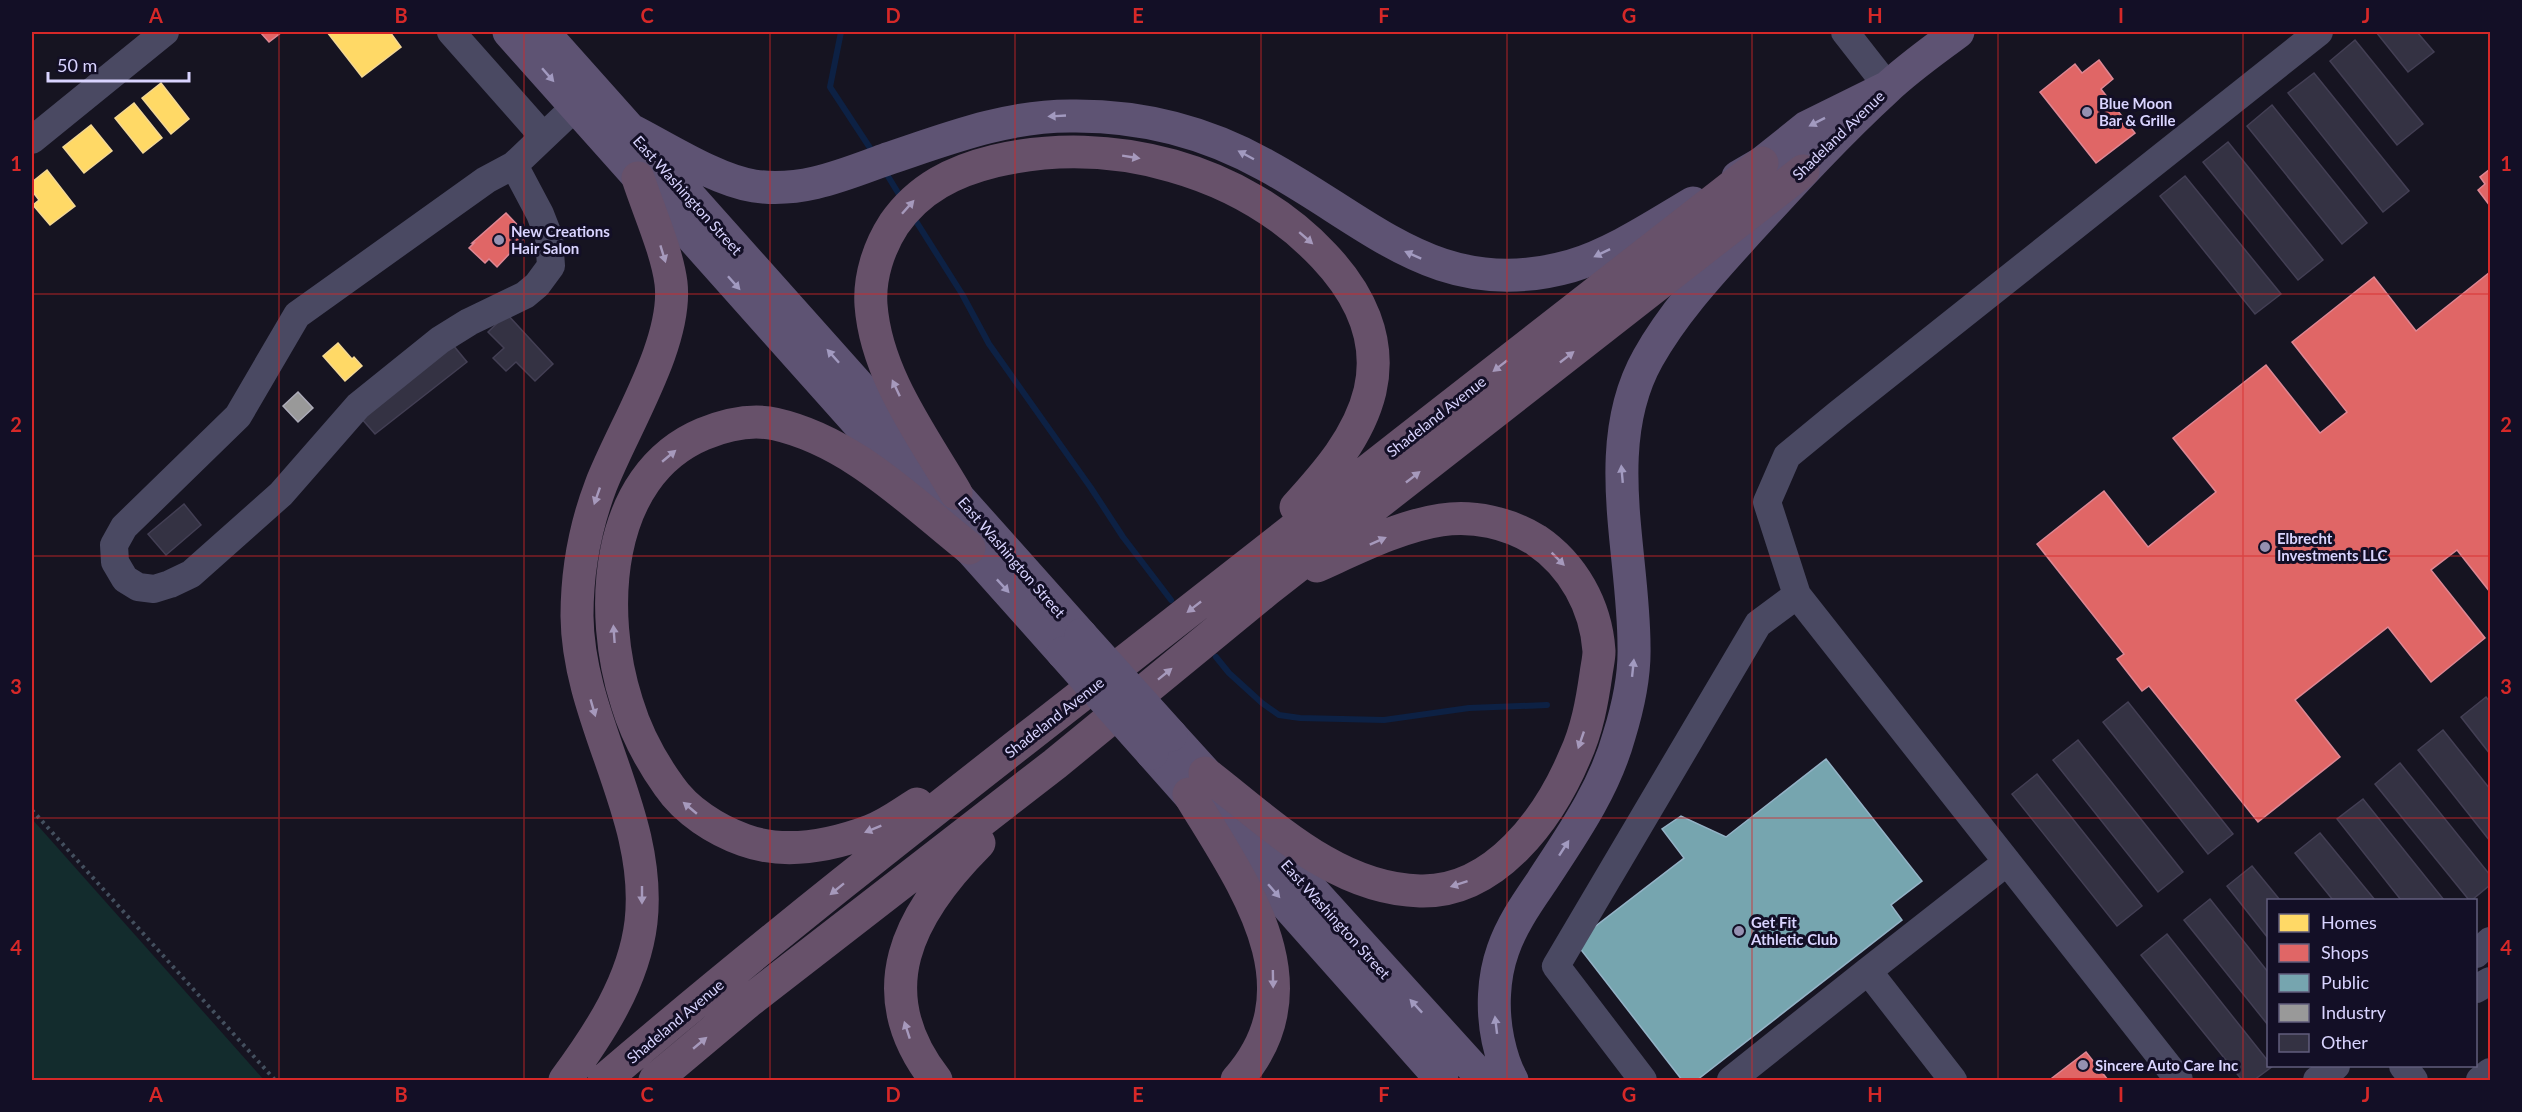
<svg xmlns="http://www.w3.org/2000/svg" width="2522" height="1112" font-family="Lato,sans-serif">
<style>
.green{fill:#132c2d}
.homes{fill:#ffd966;stroke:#f4d894;stroke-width:1.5}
.shops{fill:#e06666;stroke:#de8794;stroke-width:1.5}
.public{fill:#76a5af;stroke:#94b3c7;stroke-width:1.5}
.industry{fill:#999;stroke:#acabb8;stroke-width:1.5}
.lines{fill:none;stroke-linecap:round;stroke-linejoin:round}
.stream{stroke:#0d2144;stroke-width:6}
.building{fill:#343243;stroke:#433f54;stroke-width:1.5}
.path{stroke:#44505f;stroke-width:4;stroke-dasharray:3 4.5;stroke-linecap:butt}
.minor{stroke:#4a4962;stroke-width:28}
.major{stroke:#5e5373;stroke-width:33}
.highway{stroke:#67516a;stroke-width:33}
.major-bridge{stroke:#5e5373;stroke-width:33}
.oneway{fill:#a29ac0}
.oneway2{fill:#a699bc}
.grid{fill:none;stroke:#d62828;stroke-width:1.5;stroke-opacity:0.55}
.poi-dot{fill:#9591b1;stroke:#130f26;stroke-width:2}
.labels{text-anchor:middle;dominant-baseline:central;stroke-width:6;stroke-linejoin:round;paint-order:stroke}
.poi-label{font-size:15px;font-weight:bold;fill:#d9d4ff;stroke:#130f26;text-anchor:start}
.street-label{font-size:15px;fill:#d9d4ff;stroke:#130f26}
.neatline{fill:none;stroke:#d62828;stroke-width:2}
.grid-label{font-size:20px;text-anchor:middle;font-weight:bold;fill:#d62828}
</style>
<rect width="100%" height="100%" fill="#161421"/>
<path class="green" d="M32,819L264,1080H32Z"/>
<path class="homes" d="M327,32H390L401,47L362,77Z
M161,83L189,119L171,134L142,98Z
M134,103L162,138L143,153L115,118Z
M91,125L112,151L84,173L63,147Z
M47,170L75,206L50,225L33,205L39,200L32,191V182Z
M338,343L352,359L354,357L362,366L345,381L323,356Z"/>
<path class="shops" d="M260,32H282L269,42Z
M2099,60L2113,79L2101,89L2135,133L2096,163L2040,92L2075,64L2082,73Z
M2490,169V206L2478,190L2485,184L2480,177Z
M506,213L527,235L497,267L489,259L485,263L469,248L474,243H472Z
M2490,272V592L2457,550L2431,570L2485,638L2431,682L2388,627L2295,700L2340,757L2258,822L2149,686L2142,691L2128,673L2117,659L2124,654L2037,544L2104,491L2148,547L2216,492L2173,438L2266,365L2320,433L2347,412L2292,342L2374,277L2416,331Z
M2086,1052L2108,1080H2054L2052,1078Z"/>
<path class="public" d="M1826,759L1922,881L1891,905L1902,920L1697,1080H1682L1575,942L1684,858L1662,829L1681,816L1726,837Z"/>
<path class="industry" d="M298,392L313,408L298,422L283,406Z"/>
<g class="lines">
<path class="stream" d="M841,32L830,87L872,151
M886,173L900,196
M914,218L962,294L989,344L1091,488L1123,537L1171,600
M1216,657L1229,673L1262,703L1279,715L1300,718L1384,720L1469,708L1547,705"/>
</g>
<path class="building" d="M2376,32H2417L2434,52L2408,72Z
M2355,40L2423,124L2397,145L2330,61Z
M2314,73L2409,191L2383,212L2288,93Z
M2272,105L2367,223L2342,244L2247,126Z
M2228,142L2323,260L2298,280L2203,162Z
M2185,176L2281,294L2255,314L2160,196Z
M507,314L553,364L535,381L516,362L506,371L493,358L504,348L488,332Z
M453,345L467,362L375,434L361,418Z
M184,504L201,525L166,555L148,534Z
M2486,697L2490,702V754L2461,717Z
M2128,702L2233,834L2208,854L2103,722Z
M2443,730L2490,789V841L2418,750Z
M2078,740L2183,872L2158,892L2053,760Z
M2400,763L2490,875V885L2472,900H2469L2375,784Z
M2037,774L2142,906L2117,926L2012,794Z
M2363,799L2444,900H2401L2337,819Z
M2320,833L2375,900H2333L2295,853Z
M2252,866L2280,900H2268V938L2227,886Z
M2210,899L2268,972V1025L2184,920Z
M2167,934L2268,1061V1066H2273L2254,1080H2242L2141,955Z"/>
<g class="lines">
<path class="path" d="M32,810L275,1080"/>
<path class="minor" d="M451,32L543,136
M1845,32L1888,87
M32,140L165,32
M514,165L540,214L549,237L551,266L537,285L525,295L469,322L440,340L358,406L281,494L191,574L170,584L154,589L138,587L125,579L115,562L114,545L124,527L238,416L297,315L486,180L514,165L575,107
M2476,954L2490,941
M2476,989L2490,981
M2403,1066L2414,1080
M1643,1080L1556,966L1758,624L1797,595
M1731,1080L1868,971
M1953,1080L1868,971L2007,862
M2179,1080L1797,595L1767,502L1787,456L1838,414L2319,32
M2317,1080L2336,1066
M2480,1080L2490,1072"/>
<path class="major" d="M509,32L1063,653
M543,32L1081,635
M629,129C665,147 715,180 754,186C802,193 843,175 887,159C947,139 1005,116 1070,116C1139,115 1207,132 1267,166C1372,223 1440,303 1571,266C1614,253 1654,226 1693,203
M1738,177L1762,163L1807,127L1888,87
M1171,735L1484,1080
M1152,753L1442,1080
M1512,1080C1505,1068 1501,1054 1498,1040C1492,1011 1493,978 1503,950C1512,924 1527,903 1542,881C1572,835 1604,790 1619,736C1628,707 1635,677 1634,646C1634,552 1599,445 1648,358C1675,310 1713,270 1750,229C1794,181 1838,133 1886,89C1908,68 1934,50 1958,32"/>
<path class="highway" d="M956,493C922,435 876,374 871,305C869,277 879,247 894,224C919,188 954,171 995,161C1111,134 1242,169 1324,256C1359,293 1382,339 1370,391C1359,437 1326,474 1296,507
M1205,773C1269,822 1335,889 1420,891C1495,893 1549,818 1575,756C1587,730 1592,702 1596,674C1597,666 1599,659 1599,651C1596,606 1573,565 1536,540C1508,523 1474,515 1441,520C1400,526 1355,549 1317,566
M1189,794C1241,881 1321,985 1237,1080
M917,804C901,814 887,825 870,831C830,846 785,855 744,840C716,830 686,811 669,786C651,761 636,733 627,703C598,614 603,476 703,434C725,425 752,419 775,424C851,441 910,501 969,548
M565,1080C599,1034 634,981 641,922C653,815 578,722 577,616C577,571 585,527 601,485C623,428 678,343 671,283C667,251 648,209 638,178
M604,1080C786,924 977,777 1166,629C1365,474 1562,317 1762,163
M655,1080L748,1002L1055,764L1267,590L1803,171
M936,1080C867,992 908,914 979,843"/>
<path class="major-bridge" d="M1081,635L1171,735
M1063,653L1152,753"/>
</g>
<defs><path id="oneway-solid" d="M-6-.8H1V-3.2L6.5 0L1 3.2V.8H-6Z" transform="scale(1.5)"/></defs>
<g class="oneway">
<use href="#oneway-solid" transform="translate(548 75) rotate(49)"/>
<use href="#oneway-solid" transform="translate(1057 116) rotate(177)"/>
<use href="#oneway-solid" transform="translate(1817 122) rotate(153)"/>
<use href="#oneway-solid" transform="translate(1246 155) rotate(-152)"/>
<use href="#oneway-solid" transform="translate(1602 253) rotate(154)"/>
<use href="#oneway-solid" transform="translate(1413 255) rotate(-156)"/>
<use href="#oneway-solid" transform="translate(734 283) rotate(48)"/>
<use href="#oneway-solid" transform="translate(833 356) rotate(-132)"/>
<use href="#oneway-solid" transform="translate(1622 474) rotate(-95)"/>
<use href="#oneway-solid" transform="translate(1003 586) rotate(47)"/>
<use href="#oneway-solid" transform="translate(1633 668) rotate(-84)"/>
<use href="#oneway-solid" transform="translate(1564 848) rotate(-57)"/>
<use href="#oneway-solid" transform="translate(1274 891) rotate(49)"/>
<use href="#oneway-solid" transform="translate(1416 1006) rotate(-133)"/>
<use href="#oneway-solid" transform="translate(1496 1025) rotate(-97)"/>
</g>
<g class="oneway2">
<use href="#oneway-solid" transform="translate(1131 157) rotate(9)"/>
<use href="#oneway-solid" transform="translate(908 207) rotate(-48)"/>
<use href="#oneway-solid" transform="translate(1306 238) rotate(41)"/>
<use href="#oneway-solid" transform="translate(663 254) rotate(73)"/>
<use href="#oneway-solid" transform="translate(1567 357) rotate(-38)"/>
<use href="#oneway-solid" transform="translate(1500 366) rotate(142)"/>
<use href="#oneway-solid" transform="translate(896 388) rotate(-115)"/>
<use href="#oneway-solid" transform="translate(669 456) rotate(-40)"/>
<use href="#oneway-solid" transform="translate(1413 477) rotate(-38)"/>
<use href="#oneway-solid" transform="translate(597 496) rotate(109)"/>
<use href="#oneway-solid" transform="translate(1378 541) rotate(-24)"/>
<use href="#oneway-solid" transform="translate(1558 559) rotate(45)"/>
<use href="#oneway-solid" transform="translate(1194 607) rotate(142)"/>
<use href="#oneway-solid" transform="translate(614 634) rotate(-94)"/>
<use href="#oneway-solid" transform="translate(1165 674) rotate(-39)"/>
<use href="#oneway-solid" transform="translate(593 708) rotate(74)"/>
<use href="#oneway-solid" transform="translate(1581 740) rotate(109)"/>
<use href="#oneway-solid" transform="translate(690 808) rotate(-140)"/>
<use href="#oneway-solid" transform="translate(873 829) rotate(158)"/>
<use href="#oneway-solid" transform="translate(1459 884) rotate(162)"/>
<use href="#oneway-solid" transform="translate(837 889) rotate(141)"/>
<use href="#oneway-solid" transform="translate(642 895) rotate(90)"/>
<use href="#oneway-solid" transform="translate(1273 979) rotate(89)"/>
<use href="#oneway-solid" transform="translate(907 1030) rotate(-108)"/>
<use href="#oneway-solid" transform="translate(700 1043) rotate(-40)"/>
</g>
<path class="grid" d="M279,32V1080M524,32V1080M770,32V1080M1015,32V1080M1261,32V1080M1507,32V1080M1752,32V1080M1998,32V1080M2243,32V1080M32,294H2490M32,556H2490M32,818H2490"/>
<g class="poi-dot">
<circle cx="2087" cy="112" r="6"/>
<circle cx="499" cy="240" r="6"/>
<circle cx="2265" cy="547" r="6"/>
<circle cx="1739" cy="931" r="6"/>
<circle cx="2083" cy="1065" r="6"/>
</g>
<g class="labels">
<g class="poi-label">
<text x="2099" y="103">Blue Moon<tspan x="2099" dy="17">Bar &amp; Grille</tspan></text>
<text x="511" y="231">New Creations<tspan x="511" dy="17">Hair Salon</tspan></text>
<text x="2277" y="538">Elbrecht<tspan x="2277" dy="17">Investments LLC</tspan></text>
<text x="1751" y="922">Get Fit<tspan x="1751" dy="17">Athletic Club</tspan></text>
<text x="2095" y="1065">Sincere Auto Care Inc</text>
</g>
<g class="street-label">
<text transform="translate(1838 135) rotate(-44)">Shadeland Avenue</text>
<text transform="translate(688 195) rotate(48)">East Washington Street</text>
<text transform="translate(1436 416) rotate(-38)">Shadeland Avenue</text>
<text transform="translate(1012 557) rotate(49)">East Washington Street</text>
<text transform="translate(1054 717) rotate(-38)">Shadeland Avenue</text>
<text transform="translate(1336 919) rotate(48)">East Washington Street</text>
<text transform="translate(675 1021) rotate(-40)">Shadeland Avenue</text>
</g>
</g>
<rect width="2522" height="1112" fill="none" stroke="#130f26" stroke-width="66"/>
<rect x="2267" y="899" width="210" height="168" fill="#130f26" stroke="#625e7d" stroke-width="1.5"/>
<rect x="2279" y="914" width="30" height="18" fill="#ffd966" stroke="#625e7d" stroke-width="1.5"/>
<text x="2321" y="929" font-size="18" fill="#d9d4ff">Homes</text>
<rect x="2279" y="944" width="30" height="18" fill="#e06666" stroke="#625e7d" stroke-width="1.5"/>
<text x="2321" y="959" font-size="18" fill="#d9d4ff">Shops</text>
<rect x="2279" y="974" width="30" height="18" fill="#76a5af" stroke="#625e7d" stroke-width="1.5"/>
<text x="2321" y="989" font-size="18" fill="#d9d4ff">Public</text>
<rect x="2279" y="1004" width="30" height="18" fill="#999999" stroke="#625e7d" stroke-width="1.5"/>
<text x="2321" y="1019" font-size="18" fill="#d9d4ff">Industry</text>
<rect x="2279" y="1034" width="30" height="18" fill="#343243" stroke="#625e7d" stroke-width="1.5"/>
<text x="2321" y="1049" font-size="18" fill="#d9d4ff">Other</text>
<path d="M48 72v9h141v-9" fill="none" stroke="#d9d4ff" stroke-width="3"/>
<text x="57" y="72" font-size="18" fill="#d9d4ff" stroke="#130f26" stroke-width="4.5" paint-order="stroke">50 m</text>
<rect x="33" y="33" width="2456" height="1046" class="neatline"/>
<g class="grid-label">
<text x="156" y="23">A</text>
<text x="401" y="23">B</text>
<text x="647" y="23">C</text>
<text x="893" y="23">D</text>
<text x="1138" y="23">E</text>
<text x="1384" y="23">F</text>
<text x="1629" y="23">G</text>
<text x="1875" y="23">H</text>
<text x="2121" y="23">I</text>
<text x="2366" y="23">J</text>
<text x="16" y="171">1</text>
<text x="2506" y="171">1</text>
<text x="16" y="432">2</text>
<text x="2506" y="432">2</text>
<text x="16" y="694">3</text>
<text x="2506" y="694">3</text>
<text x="16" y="955">4</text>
<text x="2506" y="955">4</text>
<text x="156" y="1102">A</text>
<text x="401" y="1102">B</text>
<text x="647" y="1102">C</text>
<text x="893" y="1102">D</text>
<text x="1138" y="1102">E</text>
<text x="1384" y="1102">F</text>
<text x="1629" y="1102">G</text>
<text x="1875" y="1102">H</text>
<text x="2121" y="1102">I</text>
<text x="2366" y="1102">J</text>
</g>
</svg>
